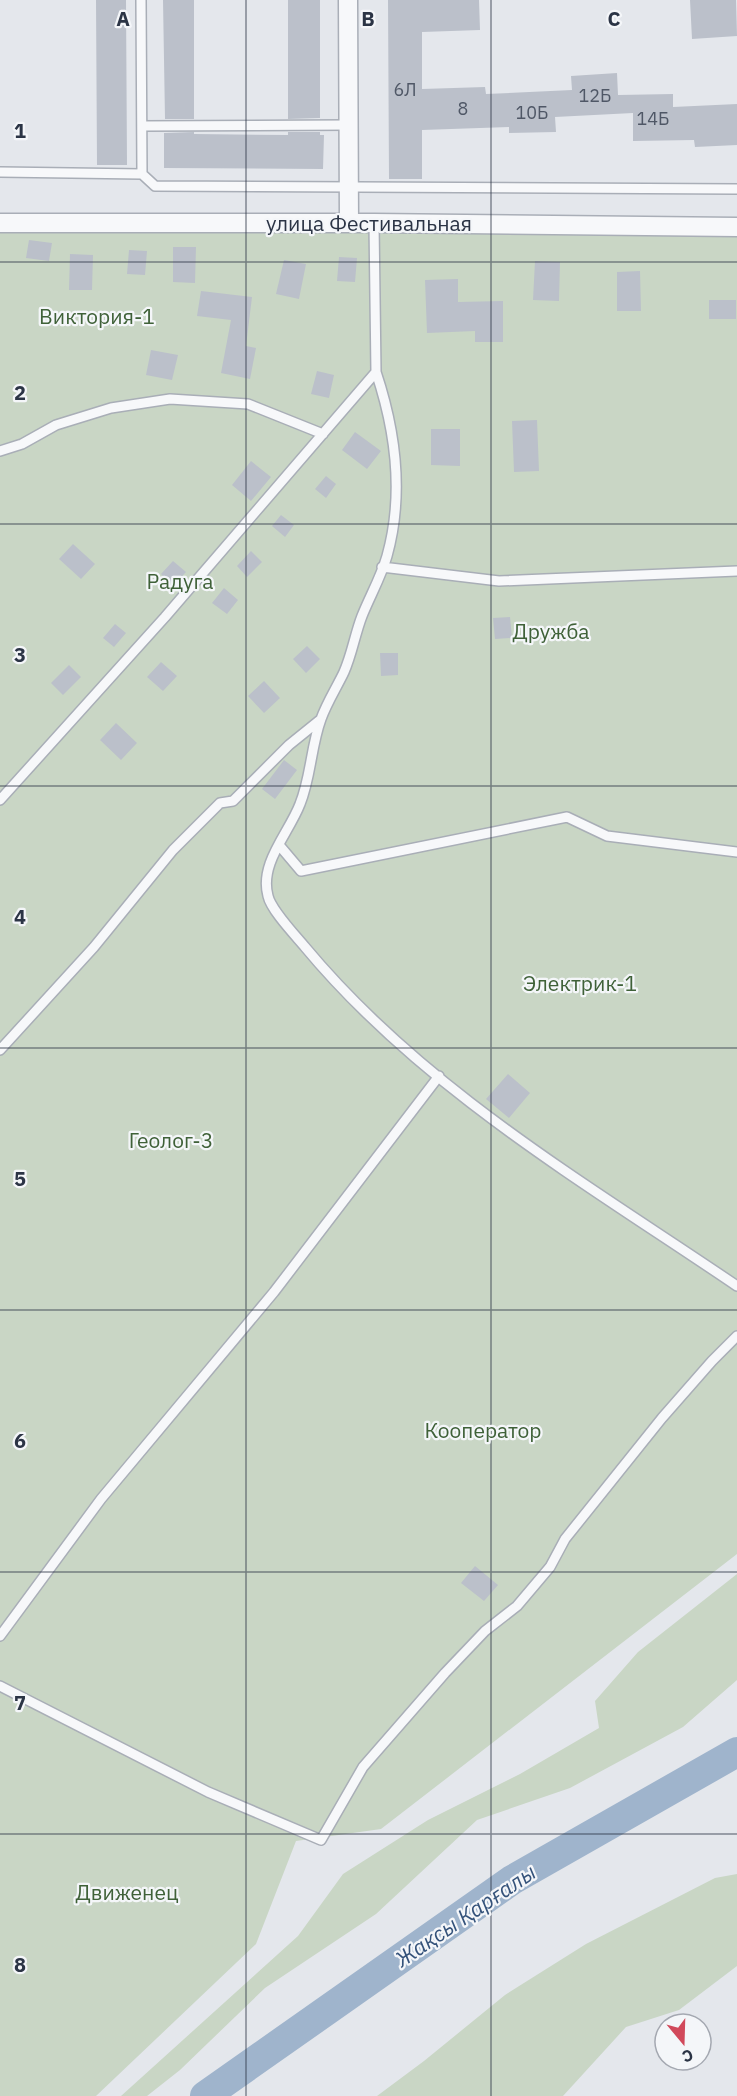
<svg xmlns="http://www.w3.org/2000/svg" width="737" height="2096" font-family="'IBM Plex Sans',sans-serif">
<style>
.green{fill:#c9d6c5}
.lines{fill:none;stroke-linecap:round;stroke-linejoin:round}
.river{stroke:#9fb4cc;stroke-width:30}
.building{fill:#bbc0ca}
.lane-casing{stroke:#a9aeb7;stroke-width:12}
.street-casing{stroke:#a9aeb7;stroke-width:21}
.lane{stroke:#f7f8fa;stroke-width:9}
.street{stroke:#f7f8fa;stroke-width:18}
.grid{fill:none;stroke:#2b3445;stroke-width:1.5;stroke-opacity:0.55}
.labels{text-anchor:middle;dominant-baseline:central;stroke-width:4.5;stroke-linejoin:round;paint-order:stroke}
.number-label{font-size:18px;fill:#4f5766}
.street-label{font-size:21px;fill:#2b3445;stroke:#f4f6f9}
.park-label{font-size:21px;fill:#3f6138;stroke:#f4f6f9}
.water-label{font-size:22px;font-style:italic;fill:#34527a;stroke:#f4f6f9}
.grid-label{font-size:20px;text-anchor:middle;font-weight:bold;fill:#2b3445;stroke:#f4f6f9;stroke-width:4.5;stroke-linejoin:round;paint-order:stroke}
</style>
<rect width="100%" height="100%" fill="#e4e7ec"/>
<path class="green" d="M0,224L737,230V1554L381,1829L296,1841L256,1944L96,2096H0Z
M737,1574V1680L683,1727L570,1788L477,1820L376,1914L265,1988L180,2070L147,2096H121L298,1936L343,1874L428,1820L520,1774L599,1728L595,1701L638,1652Z
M737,1874V1966L679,2010L626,2027L563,2096H377L424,2061L505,1995L586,1944L715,1878Z"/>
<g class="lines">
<path class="river" d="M205,2096L512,1880L737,1752"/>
</g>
<path class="building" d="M96,0H126L127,165H97Z
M163,0H194V119H165Z
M288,0H320V118L288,119Z
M388,0H479L480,30L422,32V89L485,87L486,94L572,90L571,76L617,73L618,95L673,94V107L737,104V145L695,147L694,140L633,141V113L555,117L556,132L509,133V127L422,130V179H389Z
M690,0H736L737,36L692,39Z
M194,132V134L288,135V132H320V135H324L323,169L164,168V133Z
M29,240L52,243L49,261L26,258Z
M173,247H196L195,283L173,282Z
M129,250L147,251L145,275L127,274Z
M70,254L93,255L92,290H69Z
M339,257L357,258L355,282L337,281Z
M284,260L306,264L299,299L276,294Z
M535,261L560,262L559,301L533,300Z
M640,271L641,311H617V272Z
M458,279V302L503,301V342H475V331L427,333L425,280Z
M201,291L252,297L246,346L256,348L250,379L221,373L231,320L197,316Z
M709,300H736V319H709Z
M151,350L178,355L172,380L146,375Z
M317,371L334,375L329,398L311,394Z
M537,420L539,471L514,472L512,421Z
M431,429H460V466L431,465Z
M355,432L381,451L367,469L342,450Z
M251,461L271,477L251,501L232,485Z
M326,476L336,484L326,498L315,489Z
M281,515L294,525L285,537L272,526Z
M73,544L95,564L81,579L59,559Z
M251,551L262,562L247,577L237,566Z
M173,561L186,572L173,586L161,574Z
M224,588L238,600L227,614L212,603Z
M510,617L512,638L495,639L493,618Z
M115,624L126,633L114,647L103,638Z
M307,646L320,659L306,673L293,659Z
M380,653H398V675L381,676Z
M161,662L177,676L163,691L147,677Z
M69,665L81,677L63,695L51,683Z
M264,681L280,698L264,713L248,696Z
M116,723L137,743L121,760L100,740Z
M284,760L297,770L275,799L262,789Z
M508,1074L530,1093L509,1118L486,1099Z
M475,1566L498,1585L484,1601L461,1583Z"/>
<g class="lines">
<g class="lane-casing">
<path id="lane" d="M141,0L142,174
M142,126L349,125
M0,172L142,174L155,186L737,189
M376,372C396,432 404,495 387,556C381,577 370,596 362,616C355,634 352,654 344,672C337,687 327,702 321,719C311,746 311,777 300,804C289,833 259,863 268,896C271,910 295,935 305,947C423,1089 587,1184 737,1286
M0,451L22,444L56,425L111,408L170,399L248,404L323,434
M382,567L499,581L737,571
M0,800L165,617L376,372L374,223
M279,845L301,871L567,817L607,836L737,852
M0,1050L94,947L173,850L220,803L233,801L289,745L320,720
M0,1636L101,1499L274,1292L439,1076
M0,1686L208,1792L321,1840L363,1767L445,1673L485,1631L517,1606L550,1567L565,1539L662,1418L712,1361L737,1336"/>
</g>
<g class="street-casing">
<path id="street" d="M348,0L349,223
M0,223H374L737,227"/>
</g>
<use href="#lane" class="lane"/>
<use href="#street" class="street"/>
</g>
<path class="grid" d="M246,0V2096M491,0V2096M0,262H737M0,524H737M0,786H737M0,1048H737M0,1310H737M0,1572H737M0,1834H737"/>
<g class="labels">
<g class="number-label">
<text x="405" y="89">6Л</text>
<text x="595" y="95">12Б</text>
<text x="463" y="108">8</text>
<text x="532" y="112">10Б</text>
<text x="653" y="118">14Б</text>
</g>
<g class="street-label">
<text x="369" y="223">улица Фестивальная</text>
</g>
<g class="park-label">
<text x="97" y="316">Виктория-1</text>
<text x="180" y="581">Радуга</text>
<text x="551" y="631">Дружба</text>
<text x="580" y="983">Электрик-1</text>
<text x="171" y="1140">Геолог-3</text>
<text x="483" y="1430">Кооператор</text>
<text x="127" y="1892">Движенец</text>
</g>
<g class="water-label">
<text transform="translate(465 1915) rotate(-34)">Жақсы Қарғалы</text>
</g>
</g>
<g class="grid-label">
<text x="123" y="26">A</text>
<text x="368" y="26">B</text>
<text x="614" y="26">C</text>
<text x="20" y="138">1</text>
<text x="20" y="400">2</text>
<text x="20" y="662">3</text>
<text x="20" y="924">4</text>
<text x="20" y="1186">5</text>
<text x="20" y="1448">6</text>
<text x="20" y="1710">7</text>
<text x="20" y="1972">8</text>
</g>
<g transform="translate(683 2042) rotate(161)"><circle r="28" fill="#f4f6f9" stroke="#a4a8b1" stroke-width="1.5"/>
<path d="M0-4.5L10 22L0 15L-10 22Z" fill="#d1495b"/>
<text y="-9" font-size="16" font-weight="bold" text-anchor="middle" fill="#2b3445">С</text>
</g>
</svg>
